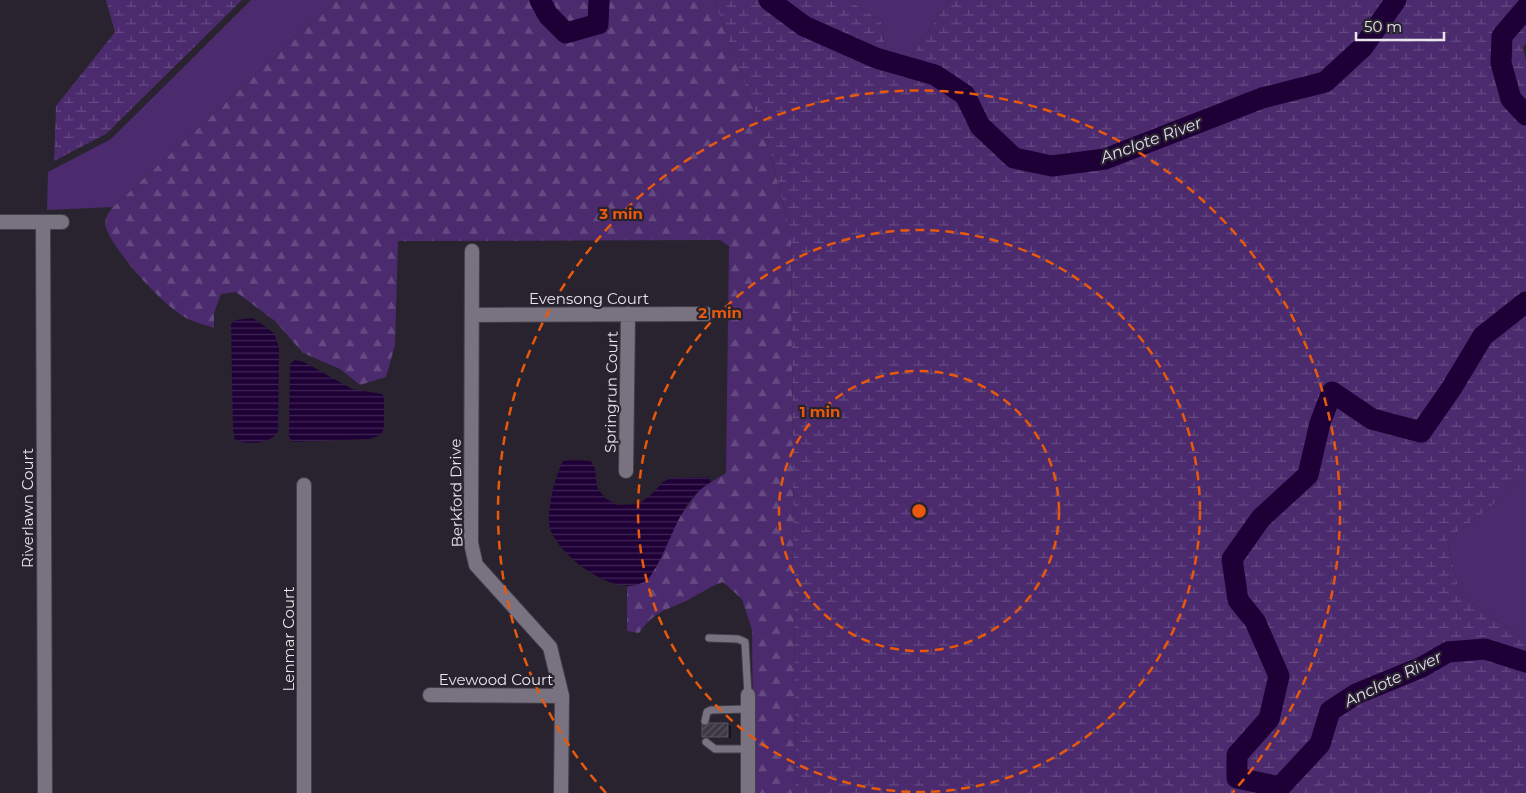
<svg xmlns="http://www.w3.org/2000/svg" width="1526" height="793" font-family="Montserrat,sans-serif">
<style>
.green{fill:#4b2b6d}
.forest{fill:url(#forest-firs)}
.wetland{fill:url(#wetland-marsh)}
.water{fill:url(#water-rules)}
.shadow{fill:#0007}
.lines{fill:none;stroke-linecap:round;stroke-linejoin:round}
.river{stroke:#1e0037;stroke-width:21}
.building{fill:url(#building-hatch);stroke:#5a5562}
.lane-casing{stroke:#44404a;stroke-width:9}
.street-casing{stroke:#44404a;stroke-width:16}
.lane{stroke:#797381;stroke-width:7}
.street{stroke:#797381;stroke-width:14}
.ring{fill:none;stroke:#e8590c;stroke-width:2.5;stroke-dasharray:9 6}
.labels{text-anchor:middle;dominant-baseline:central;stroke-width:4.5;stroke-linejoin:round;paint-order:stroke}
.street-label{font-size:15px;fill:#e8e5ed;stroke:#28232e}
.water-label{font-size:16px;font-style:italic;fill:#e6ddf4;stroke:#28232e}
.centre{fill:#e8590c;stroke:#28232e;stroke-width:2.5}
.ring-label{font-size:15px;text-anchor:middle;font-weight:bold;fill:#e8590c;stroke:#28232e;stroke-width:4.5;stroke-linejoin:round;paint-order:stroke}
</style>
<defs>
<pattern id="forest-firs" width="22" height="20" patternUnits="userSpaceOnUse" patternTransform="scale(1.25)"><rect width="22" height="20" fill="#4b2b6d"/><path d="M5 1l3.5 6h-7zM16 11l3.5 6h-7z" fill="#654a82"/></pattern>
<pattern id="wetland-marsh" width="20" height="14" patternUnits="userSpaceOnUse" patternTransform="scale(1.25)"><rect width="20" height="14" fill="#4b2b6d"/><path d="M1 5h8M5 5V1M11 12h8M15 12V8" fill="none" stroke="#654a82"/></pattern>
<pattern id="water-rules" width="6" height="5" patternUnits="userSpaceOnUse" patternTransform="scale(1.25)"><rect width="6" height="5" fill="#1e0037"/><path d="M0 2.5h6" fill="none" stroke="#3f2554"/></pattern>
<pattern id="building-hatch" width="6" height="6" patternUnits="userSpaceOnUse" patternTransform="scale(1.25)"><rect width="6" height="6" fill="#3c3743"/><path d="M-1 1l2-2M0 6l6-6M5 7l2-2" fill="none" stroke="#58545e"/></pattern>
</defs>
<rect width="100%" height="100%" fill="#28232e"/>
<path class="green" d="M251,0H336L113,207L47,210L48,172L111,139Z
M848,0H949L911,57L888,70L881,21Z
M1526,473V643L1514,631L1460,595L1447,540L1488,509Z"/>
<path class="forest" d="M336,0H714L770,153L791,234L796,793H754L752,630L742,599L723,582C708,587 697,596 684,602C663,611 653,613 639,633L627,631V587L648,580L663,554L674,525L700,489L726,473L729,246L720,240L398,241L395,345L386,377L360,385L340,369L303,353L275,321L236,292L221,294L214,313V328C206,325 196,323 188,319C163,306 116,254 106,228C103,220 108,213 113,207Z"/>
<path class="wetland" d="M106,0H242L106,134L54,161L56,106L115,32Z
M714,0H848L881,21L888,70L911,57L949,0H1526V43L1523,48L1526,60V473L1488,509L1447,540L1460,595L1514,631L1526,643V793H796L791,234L771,156Z"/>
<path class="water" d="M253,318L274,333L279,348L278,431C273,444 247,445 235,440L233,429L231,324L236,320Z
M295,360L304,362L352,389L382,394L384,397V427L381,435L369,439L293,442L289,437L290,364Z
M575,460L591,461L595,469L597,487L605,498L617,505L638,504L651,495L663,482L671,478L708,477L711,482C680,500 673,538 656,567C653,571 651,577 647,580C619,602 558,556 550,528C546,512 555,476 563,461Z"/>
<path class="shadow" d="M728,724L731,726V738L703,736Z"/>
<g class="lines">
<path class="river" d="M540,0L548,15L566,33L598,24L599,0
M769,0L804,26L876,58L935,75L965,95L980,126L1014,158L1052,166L1105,159L1262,98L1325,82L1363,47L1396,0
M1526,8L1502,36L1501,63L1511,99L1526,115
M1526,302L1483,336L1451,389L1421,432L1372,419L1332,392L1320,423L1308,475L1261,518L1232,559L1238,600L1255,621L1279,676L1269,719L1237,755V778L1280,787L1320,744L1330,711L1356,694L1422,667L1448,652L1485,649L1526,662"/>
</g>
<path class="building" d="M702,723H728V737H702Z"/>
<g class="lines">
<g class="lane-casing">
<path id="lane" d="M709,638L738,639L745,642L748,695
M705,721L707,712L711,710L748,709
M706,742L715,749H748"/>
</g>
<g class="street-casing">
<path id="street" d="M0,222H62
M43,222L45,793
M472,251L471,543L476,565L550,647L562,696L561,793
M472,315L706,314
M626,471L628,314
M304,485V793
M430,695L562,696
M748,695V793"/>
</g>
<use href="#lane" class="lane"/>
<use href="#street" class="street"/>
</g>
<g class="ring">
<circle cx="919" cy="511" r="140"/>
<circle cx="919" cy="511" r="281"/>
<path d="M606 793A421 421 0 1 1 1232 793"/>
</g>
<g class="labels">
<g class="street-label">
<text x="589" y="298">Evensong Court</text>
<text transform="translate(611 392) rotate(-89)">Springrun Court</text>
<text transform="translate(456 493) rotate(-91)">Berkford Drive</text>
<text transform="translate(27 508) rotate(-90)">Riverlawn Court</text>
<text transform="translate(288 639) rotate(-90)">Lenmar Court</text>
<text x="496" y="679">Evewood Court</text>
</g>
<g class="water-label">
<text transform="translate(1151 140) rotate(-20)">Anclote River</text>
<text transform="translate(1393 679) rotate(-26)">Anclote River</text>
</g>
</g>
<circle cx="919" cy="511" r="8" class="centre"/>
<g class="ring-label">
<text x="621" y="219">3 min</text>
<text x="720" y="318">2 min</text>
<text x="820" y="417">1 min</text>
</g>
<path d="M1356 32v8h88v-8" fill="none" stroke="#e8e5ed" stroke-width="2.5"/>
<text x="1364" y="32" font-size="15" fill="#e8e5ed" stroke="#28232e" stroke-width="4" paint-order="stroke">50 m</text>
</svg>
